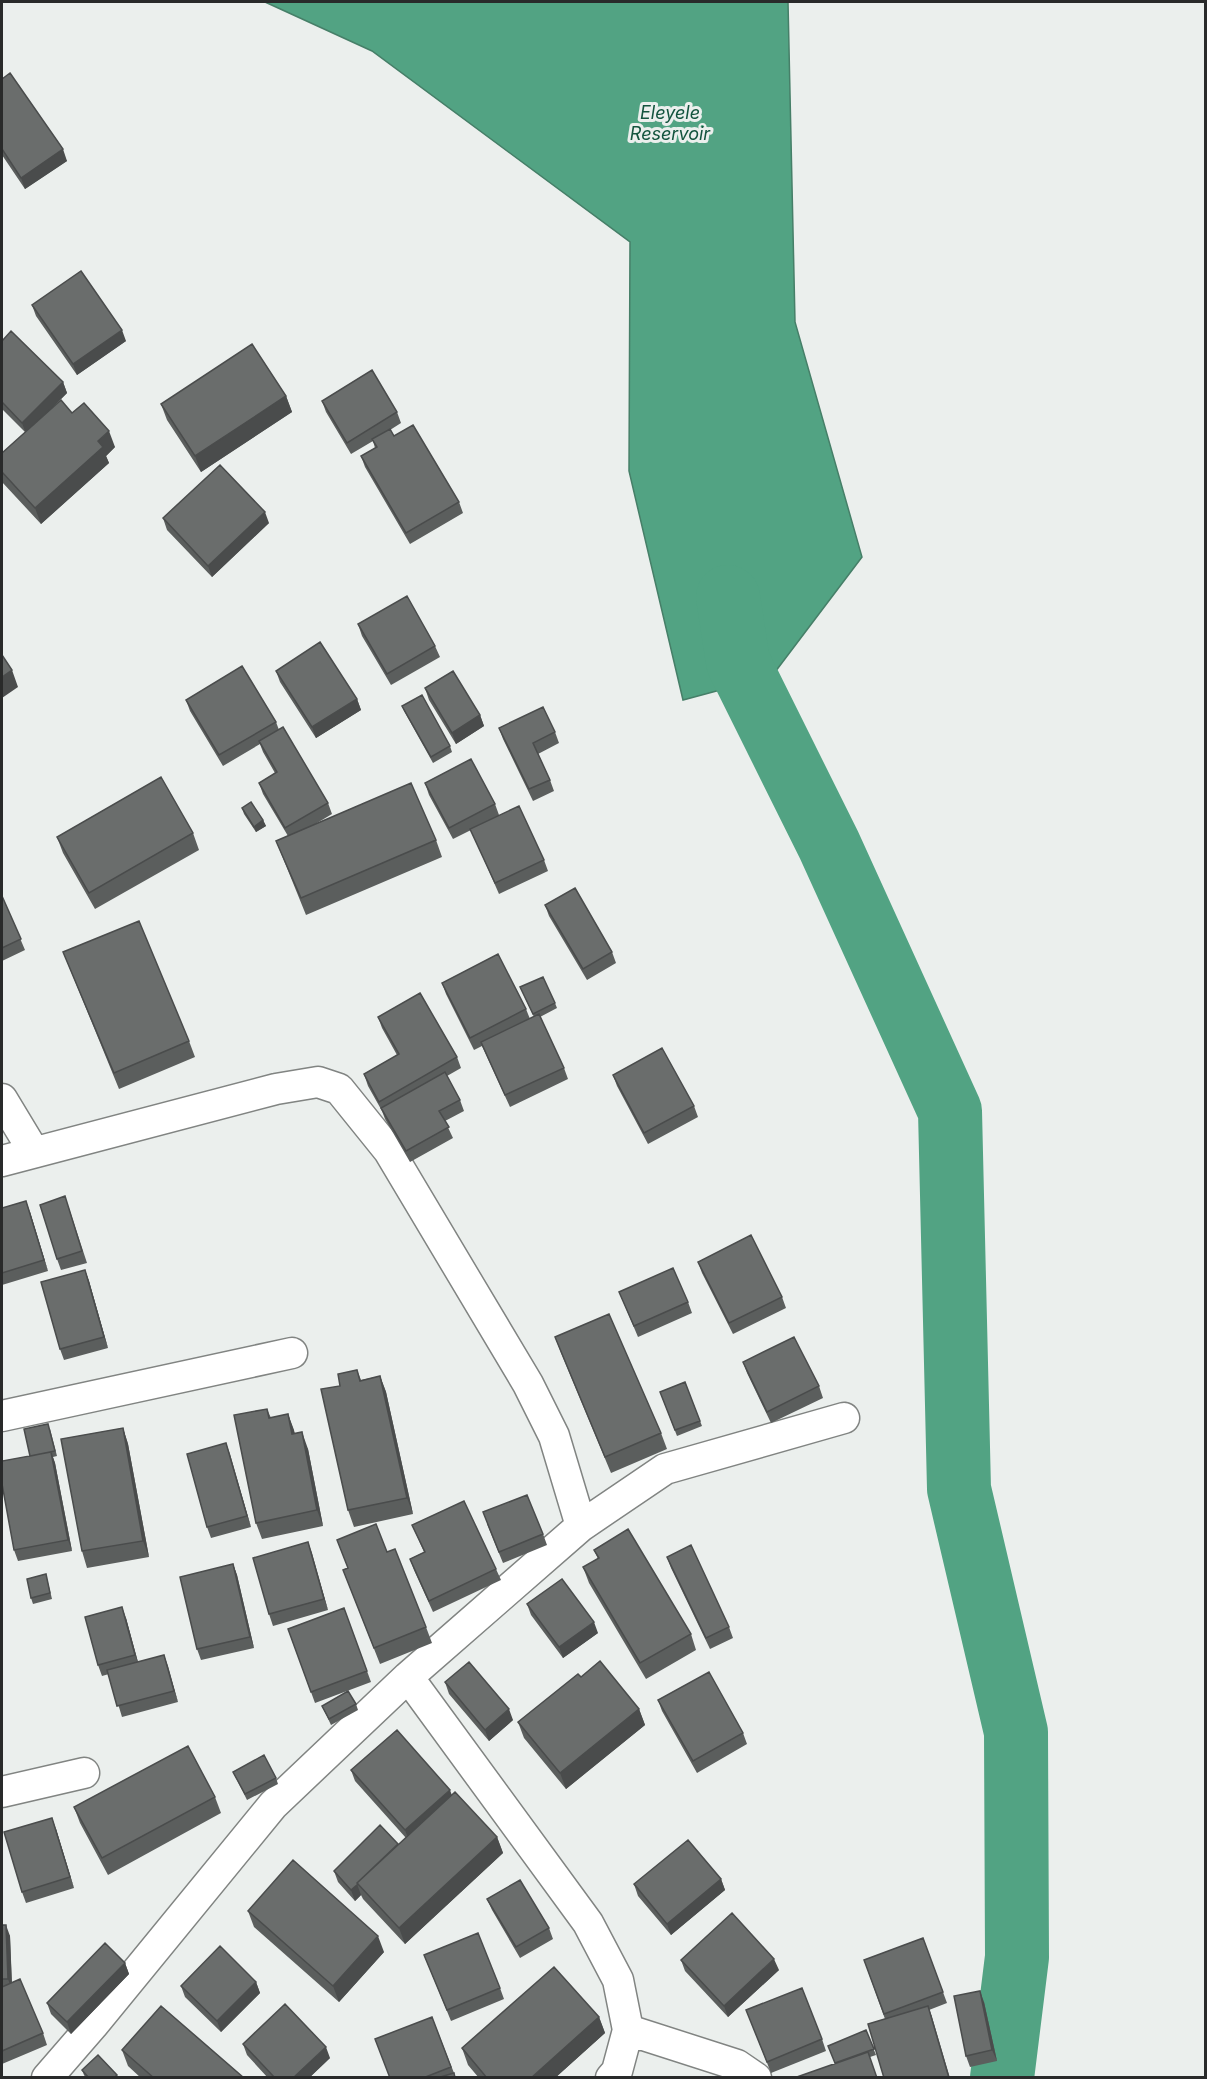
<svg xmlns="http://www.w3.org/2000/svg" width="1207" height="2079" font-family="Inter,sans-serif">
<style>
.water{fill:#52a383;stroke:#467f68;stroke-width:1.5}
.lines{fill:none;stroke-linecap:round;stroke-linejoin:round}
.river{stroke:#52a383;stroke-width:64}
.street-casing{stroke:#818482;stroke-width:33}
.street{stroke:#fff;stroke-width:30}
.wall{fill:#5b5e5d}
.shaded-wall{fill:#4a4c4c}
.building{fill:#6a6d6c;stroke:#4a4c4c;stroke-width:1.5}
.labels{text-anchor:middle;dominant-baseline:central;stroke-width:6;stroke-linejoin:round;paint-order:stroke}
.water-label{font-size:18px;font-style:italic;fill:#13543e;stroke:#ebefed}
</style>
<rect width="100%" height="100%" fill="#ebefed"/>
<path class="water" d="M265,2H788L795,322L862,557L772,676L683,700L629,471L630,242L372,51Z"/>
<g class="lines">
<path class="river" d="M728,597L738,662L829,845L950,1111L959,1489L1016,1732L1017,1957L1002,2078"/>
<g class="street-casing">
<path id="street" d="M2,1099L34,1152
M2,1161L276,1089L318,1082L339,1089L389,1151L528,1384L554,1436L581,1526L408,1677L273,1805L93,2025L47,2078
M2,1416L292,1353
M581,1526L665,1469L844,1418
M408,1677L588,1923L618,1980L628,2030L617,2071L611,2078
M2,1792L84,1773
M628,2030L737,2065L756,2078"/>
</g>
<use href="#street" class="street"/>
</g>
<path class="wall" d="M2,79L67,161L25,189L2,155Z
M32,305L126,341L77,375L36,316Z
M2,341L63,382L67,393L53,407L72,413L115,447L106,456L109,463L41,524L2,482V472L25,432L2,409Z
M286,396L292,412L201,472L167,420L161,404Z
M322,401L397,412L401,423L390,430L394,436L459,502L463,513L410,544L365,467L361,456L375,448L373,441L351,454L326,412Z
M163,518L269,523L212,577L167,530Z
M358,624L435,646L440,657L391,685L362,636Z
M276,671L357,699L361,710L316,738L280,682Z
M425,688L480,715L484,726L456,744L429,700Z
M186,700L276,722L279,730L328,803L332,814L312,826L436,840L442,857L306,915L276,841L288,836L263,794L259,783L275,773L263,752L260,744L223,766L190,711Z
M402,706L450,746L452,752L433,763L404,711Z
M499,728L555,732L559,743L538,754L550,780L554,791L533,801L503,739Z
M425,783L495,804L499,815L544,860L548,871L499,894L471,830L453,839L429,795Z
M242,808L263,820L266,826L256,832L244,814Z
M193,833L199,850L95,909L63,853L57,837Z
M2,896L25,950L2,961Z
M545,905L612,952L616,963L587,980L549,916Z
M63,952L189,1041L195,1057L119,1089Z
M442,983L526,1009L530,1019L534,1017L520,987L555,1003L557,1008L540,1017L564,1068L568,1079L510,1107L482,1046L474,1050L446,994Z
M378,1017L457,1057L461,1068L447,1076L460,1100L464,1111L445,1121L453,1138L410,1162L385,1119L382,1111L368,1086L364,1074L397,1055L382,1028Z
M613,1075L694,1106L698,1117L648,1144L617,1086Z
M2,1208L30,1212L48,1271L2,1285Z
M69,1208L87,1263L61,1270L57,1259Z
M698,1262L782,1297L786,1308L733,1334L702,1273Z
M85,1270L89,1281L108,1348L64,1360L60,1349Z
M619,1292L688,1302L692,1313L638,1337Z
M555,1337L661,1433L667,1449L611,1473L561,1353Z
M743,1362L819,1386L823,1398L771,1423L747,1373Z
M357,1370L361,1380L380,1376L386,1392L413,1514L354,1527L348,1510L340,1386Z
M685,1382L702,1426L677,1436L660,1392Z
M267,1409L271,1418L288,1414L295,1434L308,1449L323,1526L262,1539L256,1523Z
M123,1428L128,1444L149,1557L87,1568L82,1551Z
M50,1429L57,1456L53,1457L55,1463L72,1551L18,1561L14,1550Z
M226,1443L251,1527L211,1538L207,1527Z
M487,1524L543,1534L547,1545L503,1563Z
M412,1525L496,1569L501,1580L433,1612L414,1570L410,1559L424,1552Z
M337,1540L387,1552L426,1627L432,1643L380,1664L343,1570L348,1568Z
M308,1542L328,1610L273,1626L269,1614Z
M594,1550L691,1634L696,1650L646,1679L589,1583L583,1567L598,1559Z
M667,1557L729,1627L733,1638L710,1649L671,1568Z
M233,1564L237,1575L254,1648L201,1660L197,1649Z
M46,1574L52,1599L33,1604L31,1598Z
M527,1604L598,1633L563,1658L531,1615Z
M344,1608L371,1682L315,1703L288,1629Z
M126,1618L138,1662L164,1655L178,1702L122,1717L109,1674L102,1676L98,1665Z
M581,1677L639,1709L645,1725L566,1789L524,1738L518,1722Z
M445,1682L513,1720L489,1741L449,1694Z
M658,1700L743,1733L747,1744L697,1773L662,1711Z
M356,1704L358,1710L331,1725L322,1706Z
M351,1770L452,1795L497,1837L503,1853L405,1944L363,1899L361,1895L355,1901L338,1882L334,1871L398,1845L406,1838L355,1781Z
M233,1772L276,1778L278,1784L247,1800Z
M215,1797L221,1813L108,1875L80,1823L74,1807Z
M56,1829L74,1888L26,1903L22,1892Z
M721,1879L725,1890L671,1935L638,1896L634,1884Z
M487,1899L549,1928L553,1939L520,1958L492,1910Z
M248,1911L384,1952L339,2002L254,1927Z
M2,1925L10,1936L12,1983L43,2033L47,2045L2,2064Z
M923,1938L947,2003L929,2010L932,2017L885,2019L864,1960Z
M424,1955L500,1988L504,1999L451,2021Z
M681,1960L779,1970L728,2017L685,1971Z
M125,1963L129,1974L71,2034L51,2014L47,2003Z
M256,1982L260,1993L221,2032L185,1997L181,1986Z
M984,2002L997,2061L970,2067L966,2056Z
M432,2017L456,2078H389Z
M599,2017L605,2033L555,2078H479L468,2065L462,2048Z
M751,2022L822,2039L826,2051L771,2073Z
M866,2030L876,2055L870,2057L835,2063Z
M243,2044L330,2058L309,2078H268L247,2055Z
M122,2050L244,2078H141L128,2066Z
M82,2070L117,2075L118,2078H86L84,2075Z"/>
<path class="shaded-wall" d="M63,149L67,161L25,189L21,178Z
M122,330L126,341L77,375L73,364Z
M63,382L67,393L26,434L22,423Z
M286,396L292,412L201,472L195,456Z
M109,431L115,447L106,456L109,463L41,524L35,508L98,441Z
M265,512L269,523L212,577L208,566Z
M12,670L18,687L2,698V677Z
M357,699L361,710L316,738L312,727Z
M480,715L484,726L456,744L452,733Z
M263,820L266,826L256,832L254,827Z
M26,1201L30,1212L48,1271L44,1260Z
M85,1270L89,1281L108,1348L104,1337Z
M380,1376L386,1392L413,1514L407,1498Z
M288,1414L294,1430L298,1451L292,1434Z
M123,1428L128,1444L149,1557L143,1541Z
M302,1432L308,1449L323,1526L317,1510Z
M226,1443L230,1454L251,1527L247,1516Z
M51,1452L55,1463L72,1551L68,1540Z
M308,1542L312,1553L328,1610L324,1599Z
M233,1564L237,1575L254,1648L250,1637Z
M122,1607L126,1618L139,1666L135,1655Z
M594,1622L598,1633L563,1658L559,1647Z
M164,1655L168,1666L178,1702L174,1691Z
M509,1709L513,1720L489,1741L485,1730Z
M639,1709L645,1725L566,1789L560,1773Z
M450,1790L454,1801L409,1841L405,1830Z
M52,1818L56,1829L74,1888L70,1877Z
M497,1837L503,1853L405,1944L399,1928Z
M721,1879L725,1890L671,1935L667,1924Z
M357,1884L361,1895L355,1901L351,1890Z
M6,1925L10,1936L12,1990L8,1979Z
M378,1936L384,1952L339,2002L333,1986Z
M774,1959L779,1970L728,2017L724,2006Z
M125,1963L129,1974L71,2034L67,2022Z
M256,1982L260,1993L221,2032L217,2021Z
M980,1991L984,2002L997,2061L992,2050Z
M928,2006L932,2017L950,2078H949Z
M599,2017L605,2033L555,2078H531Z
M326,2047L330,2058L309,2078H293Z"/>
<path class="building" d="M10,73L63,149L21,178L2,149V79Z
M81,271L122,330L73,364L32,305Z
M11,331L63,382L22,423L2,402V341Z
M252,344L286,396L195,456L161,404Z
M372,370L397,412L347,443L322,401Z
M61,400L72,413L84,403L109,431L98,441L103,447L35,508L2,472V453Z
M413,425L459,502L406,533L361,456L377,447L372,439L390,429L394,436Z
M220,465L265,512L208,566L163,518Z
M407,596L435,646L387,674L358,624Z
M320,642L357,699L312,727L276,671Z
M2,655L12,670L2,677Z
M242,666L276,722L219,755L186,700Z
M453,671L480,715L452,733L425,688Z
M422,695L450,746L431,757L402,706Z
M543,707L555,732L533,743L550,780L529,789L499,728Z
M283,727L328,803L285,828L259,783L277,772L259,741Z
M471,759L495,804L449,828L425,783Z
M161,777L193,833L89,893L57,837Z
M411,783L436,840L301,898L276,841Z
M251,802L263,820L254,827L242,808Z
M519,806L544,860L495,883L470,829Z
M575,888L612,952L583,969L545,905Z
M2,896L21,939L2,948Z
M139,921L189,1041L114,1073L63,952Z
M498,954L526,1009L470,1038L442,983Z
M543,977L555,1003L533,1014L520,987Z
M420,993L457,1057L379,1102L364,1074L399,1054L378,1017Z
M539,1014L564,1068L505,1095L481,1042Z
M662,1048L694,1106L644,1133L613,1075Z
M445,1072L460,1100L439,1111L449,1127L406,1151L381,1108Z
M65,1196L82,1251L57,1259L40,1205Z
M26,1201L44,1260L2,1273V1208Z
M751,1235L782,1297L729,1323L698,1262Z
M673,1268L688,1302L634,1326L619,1292Z
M85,1270L104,1337L60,1349L41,1282Z
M609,1314L661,1433L605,1457L555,1337Z
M794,1337L819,1386L767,1412L743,1362Z
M357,1370L360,1381L380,1376L407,1498L348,1510L321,1389L340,1386L338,1374Z
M685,1382L700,1421L675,1430L660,1392Z
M267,1409L269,1418L288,1414L292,1434L302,1432L317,1510L256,1523L234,1415Z
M48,1424L55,1451L30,1456L24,1429Z
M123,1428L143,1541L82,1551L61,1439Z
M226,1443L247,1516L207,1527L187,1454Z
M51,1452L68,1540L14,1550L2,1484V1461Z
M527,1495L543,1534L499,1552L483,1512Z
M464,1501L496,1569L429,1601L410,1559L425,1552L412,1525Z
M376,1524L387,1552L395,1549L426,1627L374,1648L343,1570L348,1568L337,1540Z
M628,1529L691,1634L640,1663L583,1567L599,1558L594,1550Z
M308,1542L324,1599L269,1614L253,1558Z
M691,1545L729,1627L706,1638L667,1557Z
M233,1564L250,1637L197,1649L180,1577Z
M46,1574L50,1593L31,1598L27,1579Z
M562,1579L594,1622L559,1647L527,1604Z
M122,1607L135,1655L98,1665L85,1617Z
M344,1608L367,1671L311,1692L288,1629Z
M164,1655L174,1691L117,1706L107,1670Z
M600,1661L639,1709L560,1773L518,1722L578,1674L581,1677Z
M469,1662L509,1709L485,1730L445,1682Z
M709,1672L743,1733L693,1761L658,1700Z
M348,1691L356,1704L329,1719L322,1706Z
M397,1730L450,1790L405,1830L351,1770Z
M188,1746L215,1797L102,1858L74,1807Z
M264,1755L276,1778L245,1794L233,1772Z
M455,1792L497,1837L399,1928L357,1883Z
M52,1818L70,1877L22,1892L4,1832Z
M380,1825L398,1844L357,1883L358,1884L351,1890L334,1871Z
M688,1840L721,1879L667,1924L634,1884Z
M293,1860L378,1936L333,1986L248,1911Z
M520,1880L549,1928L516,1947L487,1899Z
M732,1913L774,1959L724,2006L681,1960Z
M2,1925H6L8,1979H2Z
M478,1933L500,1988L447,2010L424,1955Z
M923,1938L943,1992L884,2014L864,1960Z
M105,1943L125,1963L67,2022L47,2003Z
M220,1946L256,1982L217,2021L181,1986Z
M554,1967L599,2017L531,2078H487L462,2048Z
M20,1979L43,2033L2,2051V1987Z
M802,1988L822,2039L767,2062L746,2010Z
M980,1991L992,2050L966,2056L954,1996Z
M285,2004L326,2047L293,2078H275L243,2044Z
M161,2006L244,2078H154L122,2050Z
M928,2006L949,2078H884L868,2024Z
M432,2017L451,2067L423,2078H390L375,2039Z
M866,2030L874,2049L835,2063L828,2046Z
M868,2052L877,2078H794Z
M98,2055L117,2075L114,2078H89L82,2070Z
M454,2073L455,2078H437Z"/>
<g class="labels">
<g class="water-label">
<text x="670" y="112">Eleyele<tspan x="670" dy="21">Reservoir</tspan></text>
</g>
</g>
<rect width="1207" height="2079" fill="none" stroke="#292a2a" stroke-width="6"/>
</svg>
